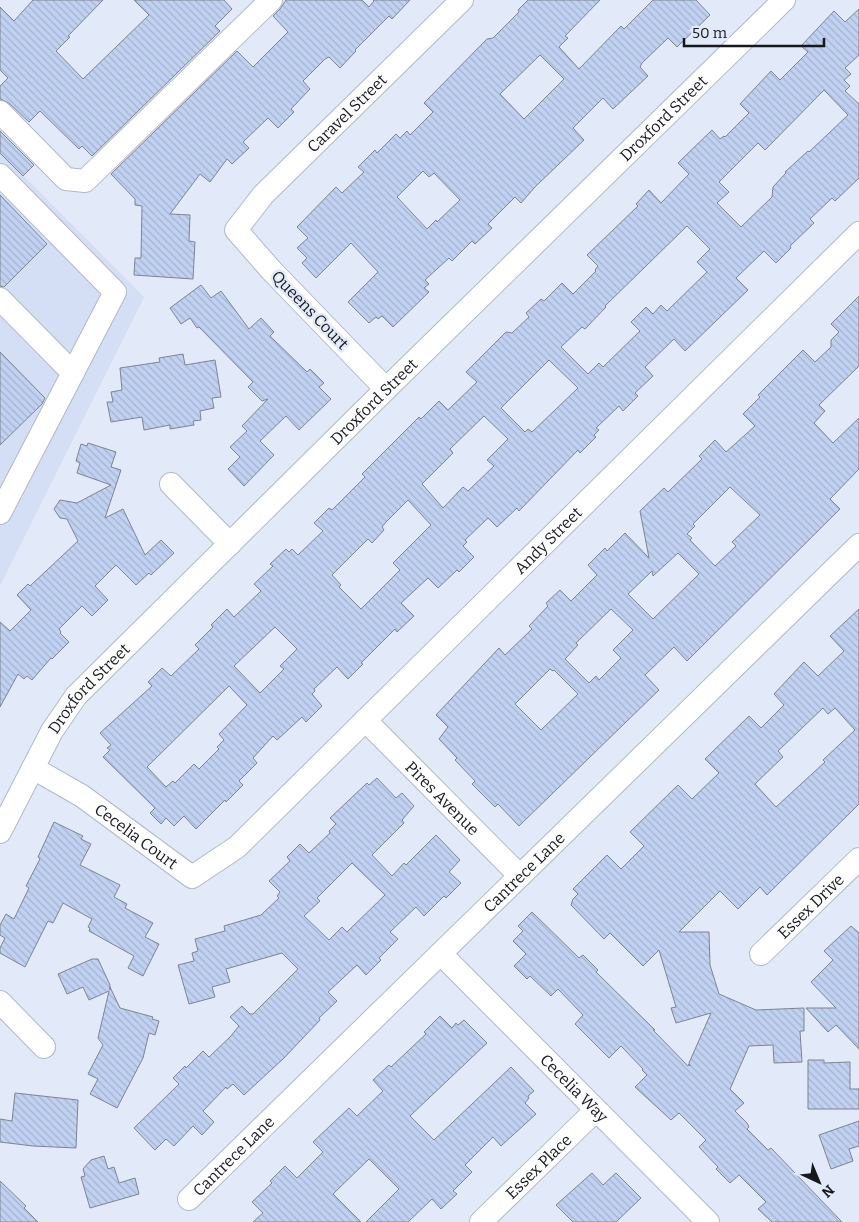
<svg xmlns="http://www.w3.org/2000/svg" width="859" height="1222" font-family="Bitter,serif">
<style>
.built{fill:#d4dff6}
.building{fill:url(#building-back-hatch);stroke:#7d8492;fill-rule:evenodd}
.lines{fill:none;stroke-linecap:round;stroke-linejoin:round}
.minor-casing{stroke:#b1b9c8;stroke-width:24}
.minor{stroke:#fff;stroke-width:22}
.labels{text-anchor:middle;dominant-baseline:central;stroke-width:5;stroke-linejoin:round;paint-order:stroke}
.street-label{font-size:16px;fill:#16181e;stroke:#e2eafa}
</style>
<defs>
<pattern id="building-back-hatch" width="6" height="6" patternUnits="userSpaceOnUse" patternTransform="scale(1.25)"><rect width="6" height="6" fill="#c1d1f2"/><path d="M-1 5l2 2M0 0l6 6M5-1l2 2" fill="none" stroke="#a5b3cf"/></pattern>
</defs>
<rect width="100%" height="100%" fill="#e2eafa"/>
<path class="built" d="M0,152L144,297L0,586Z"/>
<path class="building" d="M33,0H103L68,36L70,37L56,51L83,79L149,15L134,0H224L232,9L215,26L220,31L92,156L82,146L79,149L40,111L29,122L9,103L0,99V86L8,78L0,70V7L14,21Z
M286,0H362L369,7L374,1L373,0H410L392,19L389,16L355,50L356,51L340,68L329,57L325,59L303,81L310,89L291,109L294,112L278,128L268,118L243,142L249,148L232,164L227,159L210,182L200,174L170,214L190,215L189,241L195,242L193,279L134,275L135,258H141L142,206L135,205V199L111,174L237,51L253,67L288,32L273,16L280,9Z
M528,0H600L565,36L568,38L559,47L579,69L621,26L624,29L653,0H696L710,15L677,47L668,38L642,63L640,67L648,76L613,109L603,98L573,128L584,140L535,187L521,203L515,197L488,224L492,228L475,244L472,241L452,261L449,258L425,280L429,284L424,288L429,292L393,327L382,316L378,319L376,317L369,323L348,302L378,272L351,243L316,278L302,263L307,258L297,248L308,238L297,227L336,187L342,193L364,172L358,167L375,150L377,153L396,134L400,138L407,131L410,135L433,112L424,103L487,39L493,38L519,12L518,10ZM540,55L564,79L524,119L500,94ZM423,171L429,177L434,173L460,200L437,222L436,220L427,229L397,197Z
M859,9V55L845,68L851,74L844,80L850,86L845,91L859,104V178L835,201L832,198L810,219L814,223L790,246L791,248L776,263L764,251L736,278L748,290L685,351L674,339L645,367L653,376L635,393L638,396L623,411L619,406L596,428L599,430L594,435L596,437L580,453L578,450L519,511L517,508L497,527L488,518L465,540L467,542L463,546L474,557L459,572L457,570L438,588L428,578L401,603L414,616L397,632L395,629L361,663L363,664L348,679L337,667L314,689L315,691L312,694L322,706L306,722L302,717L277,740L273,736L253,758L257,763L239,781L243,785L226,802L225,800L196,829L184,816L174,826L166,818L161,824L150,813L155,808L103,757L110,750L107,748L111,745L100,733L152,686L148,682L162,668L171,676L199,649L195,645L213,627L211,625L227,609L234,617L261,591L254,584L273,566L270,564L286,549L289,552L292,549L298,555L323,531L314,523L329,508L332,510L365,477L362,474L419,417L421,419L439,401L448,410L477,382L466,372L506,332L512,333L529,317L526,313L541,299L544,301L562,283L573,294L596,271L595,270L598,266L587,255L638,206L636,204L649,190L661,203L689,174L678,163L712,130L720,139L724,136L725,137L749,113L740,104L771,71L780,80L808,52L801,46L834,11L845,22ZM824,90L848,115L809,152L808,151L785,172L786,173L773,187L772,197L741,227L717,203L729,192L719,182L758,143L765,150ZM687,226L710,249L697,262L707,272L667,311L661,305L653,314L646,307L631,322L640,331L603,367L599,363L588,374L561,347L582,327L585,329L606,307L605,306ZM549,360L578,388L532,432L528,429L525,432L501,408ZM484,416L508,439L487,460L494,466L468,491L463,487L443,508L422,484L453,453L450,449ZM408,500L431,525L393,563L400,570L361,609L339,587L341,585L332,575L368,539L372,543L384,530L382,527L386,522ZM275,627L297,649L280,666L284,669L260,693L234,666ZM229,686L247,705L219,734L224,740L217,747L219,749L199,769L194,764L175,783L173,781L166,787L147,767Z
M0,131L34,165L23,176L0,153Z
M0,195L47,244L4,287L0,286Z
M201,285L211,298L221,291L249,329L261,318L274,332L270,336L307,372L310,369L324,383L319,387L331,399L299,430L286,416L260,441L274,455L244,486L228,469L240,457L230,447L247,431L242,426L268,399L262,401L248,387L253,382L199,327L197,328L190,318L181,324L170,308Z
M859,296V366L819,405L825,411L814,423L833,443L859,418V469L830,499L840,509L687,661L674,647L645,675L659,690L519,826L498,804L495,807L472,784L475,781L455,760L457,758L439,739L448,727L436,715L499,648L505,655L532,629L529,626L548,606L546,603L560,590L571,601L597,575L588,565L605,548L607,551L625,533L649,558L640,511L664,488L668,492L702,459L699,456L715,440L726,452L755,426L743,414L760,397L758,395L803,350L815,362L831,347V340L839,332L831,324ZM730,487L760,515L732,542L736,546L715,566L690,540L692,538L687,534L695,526L693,524ZM678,553L699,574L653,619L628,594L652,571L653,576ZM611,609L633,630L613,650L621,658L599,680L596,676L589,683L565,659L578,645L576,643ZM550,669L553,671L554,670L578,694L541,730L515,704Z
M0,352L45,398L42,404L0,445Z
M183,354L185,365L215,360L221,397L212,398L214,408L200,411L201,420L193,421L194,425L170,429V425L144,430L142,417L111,422L107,402H113L111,392L122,390L120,368L160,362L159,358Z
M88,443L116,452L111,467L121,470L105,518L123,509L145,555L161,540L174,553L151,575L149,573L136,585L116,565L95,586L108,600L92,616L82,606L59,629L61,632L60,633L69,642L52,659L51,658L32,680L27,676L24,679L18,674L0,707V622L10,631L31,610L17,595L28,584L30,586L78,541L67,519L60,518L54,509L60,500L77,503L111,485L77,473L80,463L76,461L81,444L87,446Z
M859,609V804L767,895L760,887L738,909L720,891L679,932H709L710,965L719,994L756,1010L804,1008V1031H800L802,1062L774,1063L773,1045L749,1046L730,1089L744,1103L735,1111L747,1123L749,1127L747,1129L768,1150L771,1148L842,1222H772L758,1209L766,1202L739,1175L730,1183L716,1169L718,1167L699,1147L706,1140L679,1113L671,1120L635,1087L647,1075L642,1070L643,1069L621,1046L609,1058L575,1024L583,1015L558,989L551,996L530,976L527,979L514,966L526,954L513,941L523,931L518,926L532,912L579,958L583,955L598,970L596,972L655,1030H653L688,1066L689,1064L690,1066L689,1063L711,1013L676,1023L671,1008L676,1007L659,950L643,966L610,933L604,939L571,905L573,899L578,894L573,889L607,855L621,869L644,846L630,832L678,785L692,799L719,773L705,759L749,716L761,728L784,705L774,694L804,662L818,676L844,651L830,636ZM823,708L828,714L835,708L855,730L823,760L825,762L776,807L755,784L783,757L778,751Z
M377,778L396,798L402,793L414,806L402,820L404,823L372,855L392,876L404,863L406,865L436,835L460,860L449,872L461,883L446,898L444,896L424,916L416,907L390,932L398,939L379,958L381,960L366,975L357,965L328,992L337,1001L319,1018L320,1020L284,1058L244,1095L233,1084L227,1089L226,1087L203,1111L214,1122L202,1135L193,1126L174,1146L166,1139L155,1150L134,1128L179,1084L173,1078L185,1066L186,1068L203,1051L209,1057L230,1037L239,1026L230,1017L242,1006L250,1014H253L298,969L282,953L226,969L230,982L212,987L215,997L189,1004L178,965L194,961L192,953L198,951L195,939L225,931L224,926L261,915L279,898L277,896L280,892L269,881L290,861L287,857L300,844L309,853L330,833L329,831L336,824L330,818L367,783L369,785ZM352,863L385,895L347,932L342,927L329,940L304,916L320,901L317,898Z
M54,822L83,836L81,839L91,844L80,865L120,885L114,897L127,904L125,908L153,923L145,937L159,944L143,976L128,968L134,956L89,931L90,928L88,927L92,919L63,903L53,923L48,921L25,967L0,953V948L5,938L0,935V925L6,914L14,919L29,888L26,886L40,859L38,857Z
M851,926L859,933V1049L836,1025L828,1032L806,1008H836L811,982L833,960L824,951Z
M92,959H98L110,985V990V987L120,1008L153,1017L152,1019L159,1021L155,1035L149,1033L143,1058L117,1108L90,1094L98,1079L88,1074L103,1045L98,1038L109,991L89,1000L83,987L67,994L58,974Z
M440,1016L452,1028L456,1023L458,1025L464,1020L487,1043L410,1116L434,1140L511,1067L534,1091L528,1096L529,1098L525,1103L536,1114L501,1146L493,1137L465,1165L472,1172L453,1191L457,1194L441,1209L432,1199L408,1222H366L399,1189L369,1159L333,1194L361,1222H253L263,1213L252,1202L272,1183L270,1181L285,1166L297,1178L323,1152L313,1142L349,1108L357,1116L383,1091L373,1080L389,1065L391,1067L426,1034L424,1032Z
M808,1060H824V1063L850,1062V1089H859V1109H808Z
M15,1093L78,1100L76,1148L33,1146L0,1142V1119L12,1121Z
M859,1121V1146L849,1149L853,1161L831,1169L819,1135Z
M104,1156L108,1169L114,1167L119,1183L135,1178L139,1194L90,1208L81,1177L85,1176L83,1169L91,1160Z
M592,1173L603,1185L616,1173L641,1198L616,1222H573L556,1205Z
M0,1181L26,1206L24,1208L38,1222H0Z"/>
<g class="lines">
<g class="minor-casing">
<g id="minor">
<path d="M0,112L66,179L85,181L271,0"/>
<path d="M0,175L115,292L0,513"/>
<path d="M0,299L73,373"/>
<path id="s1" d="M386,389L272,271L236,230L263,195L462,0"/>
<path d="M171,484L230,544"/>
<path id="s2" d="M365,720L520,876"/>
<path id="s3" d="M33,768L82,796L192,877L237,847L859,233"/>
<path id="s4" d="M0,832L52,731L76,696L386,389L784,0"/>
<path id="s5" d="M441,954L708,1222"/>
<path id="s6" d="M761,954L859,859"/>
<path d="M0,1002L44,1047"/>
<path id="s7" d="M189,1199L859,545"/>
<path id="s8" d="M481,1222L596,1110"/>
</g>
</g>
<use href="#minor" class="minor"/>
</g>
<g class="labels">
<g class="street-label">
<text stroke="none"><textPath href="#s1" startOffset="380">Caravel Street</textPath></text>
<text stroke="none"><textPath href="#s4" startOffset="980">Droxford Street</textPath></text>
<text transform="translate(310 310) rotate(46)">Queens Court</text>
<text stroke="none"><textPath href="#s4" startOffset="575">Droxford Street</textPath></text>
<text stroke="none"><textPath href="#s3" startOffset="684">Andy Street</textPath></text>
<text stroke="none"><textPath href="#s4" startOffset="170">Droxford Street</textPath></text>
<text stroke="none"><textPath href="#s2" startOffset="110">Pires Avenue</textPath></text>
<text stroke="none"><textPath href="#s3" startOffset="124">Cecelia Court</textPath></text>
<text stroke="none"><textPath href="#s7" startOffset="468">Cantrece Lane</textPath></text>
<text stroke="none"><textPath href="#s6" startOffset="69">Essex Drive</textPath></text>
<text stroke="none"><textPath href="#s5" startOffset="189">Cecelia Way</textPath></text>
<text stroke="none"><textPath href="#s7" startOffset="62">Cantrece Lane</textPath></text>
<text stroke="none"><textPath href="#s8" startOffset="80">Essex Place</textPath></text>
</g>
</g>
<g transform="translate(819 1182) rotate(136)" stroke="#e2eafa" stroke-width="4" paint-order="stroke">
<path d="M0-4L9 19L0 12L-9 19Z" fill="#16181e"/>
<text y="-8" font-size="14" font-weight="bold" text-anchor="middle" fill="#16181e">N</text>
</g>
<path d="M684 38v8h140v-8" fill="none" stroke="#16181e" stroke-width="2.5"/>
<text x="692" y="38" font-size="15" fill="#16181e" stroke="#e2eafa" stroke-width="4" paint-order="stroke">50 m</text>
</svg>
